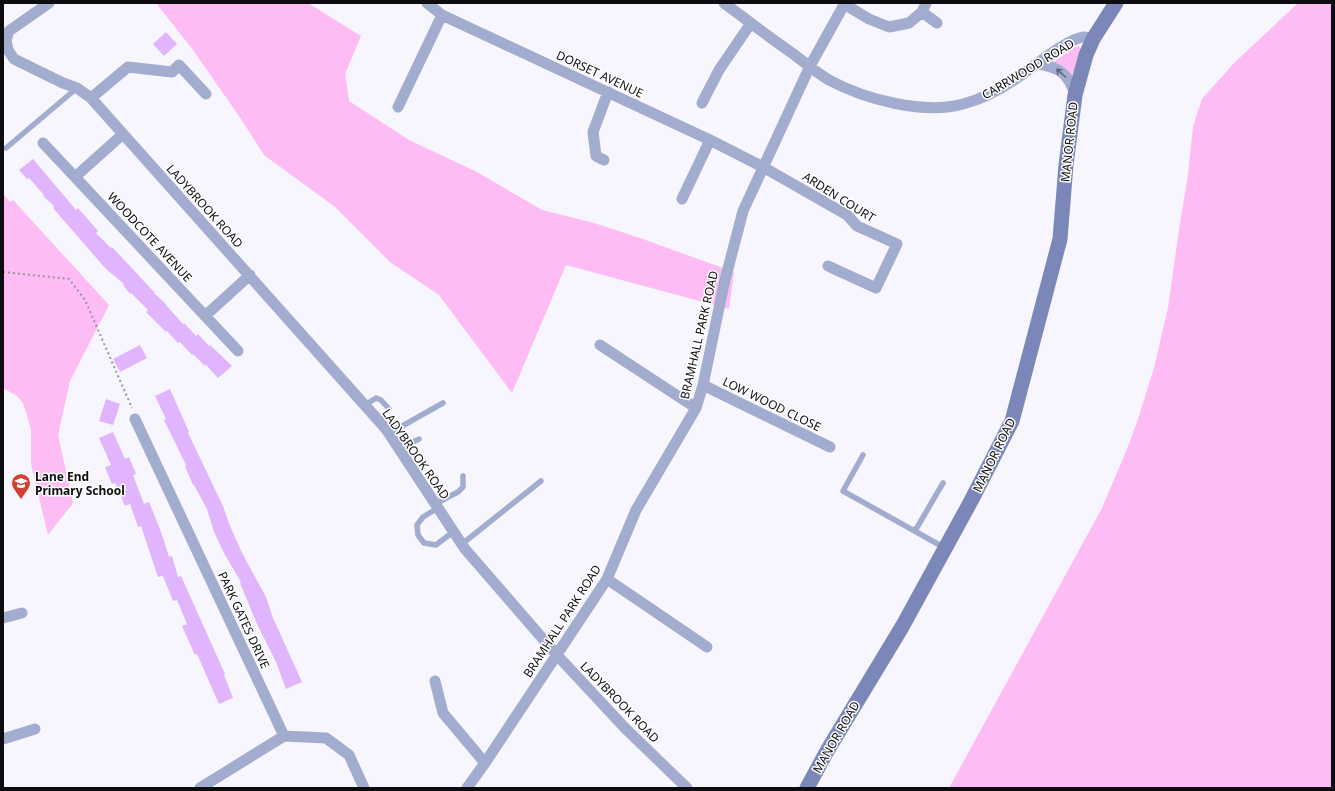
<svg xmlns="http://www.w3.org/2000/svg" width="1335" height="791" font-family="'Noto Sans',sans-serif">
<style>
.green{fill:#fdbcf4}
.building{fill:#e1b4fe}
.lines{fill:none;stroke-linecap:round;stroke-linejoin:round}
.path{stroke:#96949b;stroke-width:2;stroke-dasharray:2 3;stroke-linecap:butt}
.lane{stroke:#a2acce;stroke-width:5.5}
.street{stroke:#a2acce;stroke-width:11}
.secondary{stroke:#7a87b8;stroke-width:15}
.oneway{stroke:#5f6479}
.labels{text-anchor:middle;dominant-baseline:central;stroke-width:3;stroke-linejoin:round;paint-order:stroke}
.street-label{font-size:12px;fill:#0d0d11;stroke:#fff}
.poi-label{font-size:12px;font-weight:bold;fill:#0d0d11;stroke:#fff;text-anchor:start}
</style>
<rect width="100%" height="100%" fill="#f7f5fe"/>
<path class="green" d="M156,3H308L361,36L345,74L349,101L409,140L475,171L542,210L594,223L640,238L734,272L729,309L566,265L512,393L439,295L390,262L335,207L264,155L241,119L193,50Z
M1298,3H1332V788H949L1102,508L1127,449L1137,422L1154,368L1168,308L1180,223L1188,175L1193,126L1202,99L1234,63Z
M1077,46L1080,47L1081,50L1072,76L1065,68L1053,62Z
M3,194L10,202L13,200L109,305L70,381L58,435L73,503L48,535L31,464V429L23,403L17,396L3,388Z"/>
<path class="building" d="M166,32L177,44L164,56L153,44Z
M33,159L76,210L78,208L86,217L98,231L96,233L111,248L112,247L155,293H154L166,304V305L183,324L184,323L196,336L198,334L209,346L210,345L232,366L218,378L206,365L205,366L193,354L192,355L180,342L178,343L167,331L166,332L146,312L148,310L131,293L130,294L123,285L124,284L106,269L53,208L54,206L43,196L44,195L29,178L27,179L19,170Z
M140,345L147,358L120,372L113,359Z
M170,389L189,432L188,433L223,506L230,526L242,553L266,597L273,618L302,682L286,689L276,662L257,624L240,583L241,582L225,555L214,532L207,509L194,485H193L185,466L186,465L164,420L166,419L155,396Z
M106,399L120,404L113,425L99,421Z
M113,432L125,459L129,457L136,474L133,475L144,504L149,502L161,532L169,557L172,556L178,577L181,576L225,674L224,675L233,698L219,704L197,654L195,655L182,626L187,624L177,600L173,601L163,576L158,577L141,526L138,527L130,504L125,506L115,483L112,484L105,467L111,465L99,438Z"/>
<g class="lines">
<path class="path" d="M3,272L69,279L85,300L132,408"/>
<path class="lane" d="M6,148L77,88
M365,405L376,398L381,400L389,409
M388,432L404,425L443,403
M399,449L419,439
M863,455L843,491L945,548
M435,504L458,492L463,487V476
M438,508L423,517L417,525L418,535L424,543L436,545L453,532
M915,531L943,483
M462,544L541,481"/>
<path class="street" d="M49,3L9,31L6,40L8,50L14,59L63,83L77,88L91,98L386,429L465,549L556,654L625,728L687,788
M427,3L442,15L710,140L763,167L847,215L857,226L897,244L876,288L828,266
M724,3C747,20 769,37 792,53C804,62 816,72 829,80C864,99 924,115 963,104C982,99 1001,89 1017,78C1032,68 1068,38 1084,37C1087,37 1090,38 1093,39
M844,4L869,19L889,27L909,23L922,12L926,3
M922,12L937,23
M1038,64C1059,67 1069,74 1075,95
M91,98L128,67L172,72L179,65L206,94
M702,103L719,70L751,23
M398,107L442,15
M123,134L75,177L238,351
M43,143L75,177
M604,160L596,156L593,132L608,92
M682,199L710,140
M205,316L250,275
M600,345L696,408
M703,385L830,447
M135,419L284,736L326,738L349,755L364,788
M607,579L707,647
M3,618L22,613
M435,681L443,713L485,763
M3,739L35,729
M200,788L284,736
M467,788L485,763L607,579L636,510L696,408L703,385L724,284L743,211L810,66L845,3"/>
<path class="secondary" d="M807,788L827,751L902,627L971,501L1012,421L1060,239L1066,165L1075,95L1086,55L1093,39L1116,3"/>
</g>
<defs><path id="oneway-shaft" d="M-6 0H5M1.5-3L5.5 0L1.5 3" fill="none" stroke-width="1.6" stroke-linecap="round" stroke-linejoin="round"/></defs>
<use class="oneway" href="#oneway-shaft" transform="translate(1061 73) rotate(-138)"/>
<defs>
<g id="school-pin" transform="scale(1)"><path d="M0 17L-7.5 6A9.5 9.5 0 1 1 7.5 6Z" fill="#d04334" stroke="#fff"/><path d="M0-5L7-2L0 1L-7-2ZM-4 1L0 2.5L4 1V4Q0 6-4 4Z" fill="#fff"/></g>
</defs>
<g fill-rule="evenodd">
<use href="#school-pin" x="21" y="483"/>
</g>
<g class="labels">
<g class="street-label">
<text transform="translate(1028 69) rotate(-31)">CARRWOOD ROAD</text>
<text transform="translate(600 74) rotate(25)">DORSET AVENUE</text>
<text transform="translate(1069 142) rotate(-84)">MANOR ROAD</text>
<text transform="translate(839 197) rotate(32)">ARDEN COURT</text>
<text transform="translate(205 206) rotate(48)">LADYBROOK ROAD</text>
<text transform="translate(150 237) rotate(47)">WOODCOTE AVENUE</text>
<text transform="translate(699 335) rotate(-77)">BRAMHALL PARK ROAD</text>
<text transform="translate(772 404) rotate(26)">LOW WOOD CLOSE</text>
<text transform="translate(416 454) rotate(55)">LADYBROOK ROAD</text>
<text transform="translate(994 455) rotate(-64)">MANOR ROAD</text>
<text transform="translate(244 620) rotate(65)">PARK GATES DRIVE</text>
<text transform="translate(562 621) rotate(-57)">BRAMHALL PARK ROAD</text>
<text transform="translate(620 702) rotate(46)">LADYBROOK ROAD</text>
<text transform="translate(836 737) rotate(-60)">MANOR ROAD</text>
</g>
<g class="poi-label">
<text x="35" y="476">Lane End<tspan x="35" dy="14">Primary School</tspan></text>
</g>
</g>
<rect width="1335" height="791" fill="none" stroke="#0d0d11" stroke-width="8"/>
</svg>
